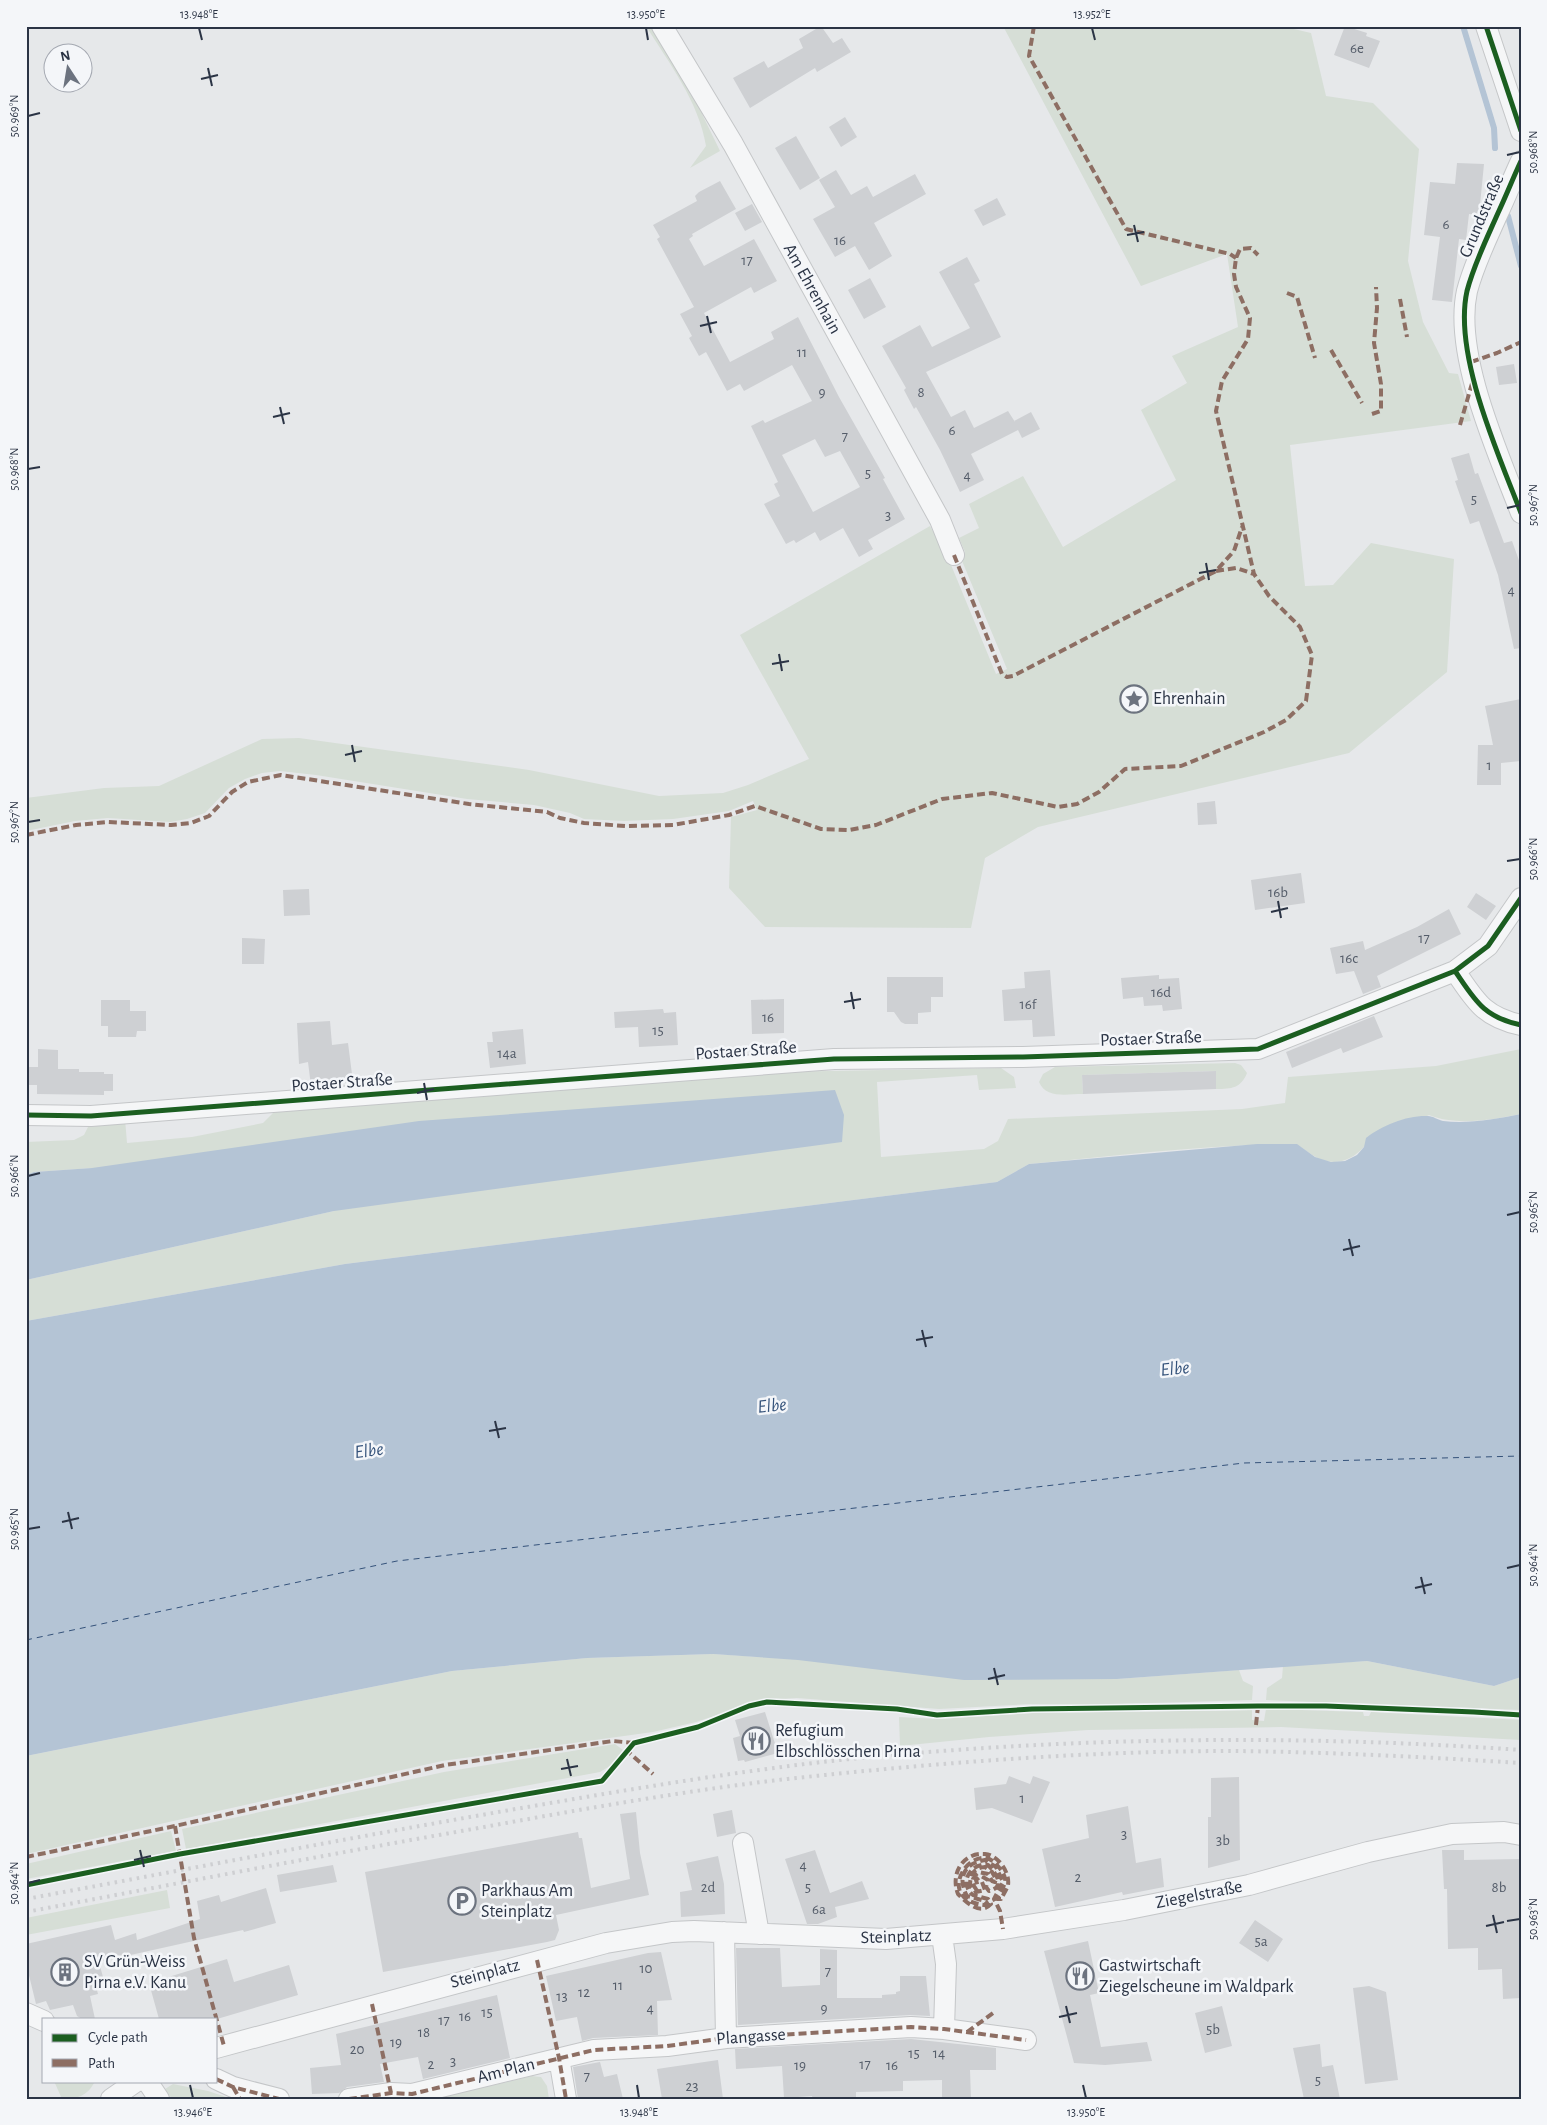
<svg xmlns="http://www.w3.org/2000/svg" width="1547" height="2125" font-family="'Alegreya Sans',sans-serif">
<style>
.green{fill:#d6ded6}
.water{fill:#b4c4d5}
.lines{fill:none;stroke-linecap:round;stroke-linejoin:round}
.stream{stroke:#b4c4d5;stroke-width:6}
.ferry{stroke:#34527a;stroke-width:1;stroke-dasharray:6 5;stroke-linecap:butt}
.building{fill:#ced0d3;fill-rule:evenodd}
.minor-casing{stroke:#c4c6c8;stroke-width:22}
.minor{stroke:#f5f6f7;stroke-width:20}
.rail{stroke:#cecfd2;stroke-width:4;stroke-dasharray:2.5 5;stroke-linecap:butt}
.quiet{stroke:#8d6e63;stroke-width:4;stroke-dasharray:8 4;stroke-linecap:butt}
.cycleway-casing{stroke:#f4f6f9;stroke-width:8}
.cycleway{stroke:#1b5e20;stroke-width:5}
.ticks{fill:none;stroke:#2b3445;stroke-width:2}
.labels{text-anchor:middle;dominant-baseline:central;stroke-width:5;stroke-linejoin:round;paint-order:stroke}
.number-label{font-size:15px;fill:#545c69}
.street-label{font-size:18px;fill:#2b3445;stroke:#f4f6f9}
.poi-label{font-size:18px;fill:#2b3445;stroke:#f4f6f9;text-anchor:start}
.water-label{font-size:19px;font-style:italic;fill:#34527a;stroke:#f4f6f9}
.neatline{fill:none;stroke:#2b3445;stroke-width:2}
.ticks-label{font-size:12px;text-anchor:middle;fill:#2b3445}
</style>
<rect width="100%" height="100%" fill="#e6e8ea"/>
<path class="green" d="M646,26H653L700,105L703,116L720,151L690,168L706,146C699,102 669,63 646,26Z
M1003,26H1281L1311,33L1326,96L1373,103L1419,149L1408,261L1423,322L1449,373L1458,374L1471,421L1290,445L1305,586L1333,585L1371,543L1454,559L1447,672L1349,753L1038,827L985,858L971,928L765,927L729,888L731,817L757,810L753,801L729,811L673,819L624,821L584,819L570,813L534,805L467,799L316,775L280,771L262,773L245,779L229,788L205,813L187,819L170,822L108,818L75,821L26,831V798L104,788L159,786L262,739L299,738L529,770L659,796L723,793L748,785L809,759L740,635L930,526L949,560L996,674L1007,669L960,556L965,552L959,538L979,528L969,504L1023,476L1063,547L1176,480L1141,410L1187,383L1172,356L1238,327L1227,254L1141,286Z
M1521,1049V1114C1492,1120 1456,1126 1429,1115L1364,1147C1350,1162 1332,1167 1314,1156C1305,1151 1300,1144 1291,1144C1204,1145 1116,1156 1029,1164L997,1182L345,1264L26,1321V1280L334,1211L92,1168L34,1172L26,1175V1142L74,1140L84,1135L91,1121L125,1119L127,1143L192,1137L263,1123L275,1111L771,1072L1001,1068L1014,1077L1016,1088L979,1090L977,1075L877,1082L881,1157L984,1149L998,1141L1008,1119L1242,1109L1285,1103L1288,1077L1436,1066Z
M1235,1063L1241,1065L1247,1073C1241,1088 1232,1089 1216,1089L1215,1071L1082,1075L1083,1094C1067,1094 1046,1099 1039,1082L1043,1074L1055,1067Z
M713,1654L1117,1679L1239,1670L1243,1681L1253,1686L1252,1700L1086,1705L1031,1704L939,1709L797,1698L763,1700L696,1722L653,1732L442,1761L26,1854V1756L452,1671L587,1658Z
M1367,1661L1494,1686L1521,1677V1710L1266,1700L1267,1688L1282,1678L1283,1666Z
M1266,1709L1363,1712L1364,1716H1369L1371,1712L1521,1720V1740L1281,1727L1088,1730L989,1737L900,1746L899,1717L938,1719L1033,1713L1252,1710V1720L1264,1721Z
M615,1744L623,1750L613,1764L600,1772L186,1849L182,1829L444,1772Z
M171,1831L176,1851L26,1879V1864Z
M167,1890L170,1908L26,1935V1918Z
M532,2076L541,2077L547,2086L549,2099H435Z
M54,2081H95C88,2096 77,2099 62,2099Z
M173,2084L208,2091L232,2099H172L165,2089Z"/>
<path class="water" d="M835,1090L844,1115L842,1142L334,1211L26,1280V1175L34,1172L92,1168L419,1121Z
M1521,1114V1677L1494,1686L1367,1661L1117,1679L964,1680L798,1660L713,1654L587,1658L452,1671L26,1756V1321L345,1264L997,1182L1029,1164L1257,1144H1297L1315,1157L1331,1162L1345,1161L1357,1155L1364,1147L1366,1138C1382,1125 1408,1115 1428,1116C1433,1116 1438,1120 1443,1121C1468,1124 1496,1119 1521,1114Z"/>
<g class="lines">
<path class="stream" d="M1463,26L1494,128L1495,148
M1508,216L1521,266"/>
<path class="ferry" d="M26,1640L397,1561L1244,1463L1521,1456"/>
</g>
<path class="building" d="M821,26L833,43L842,38L851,52L817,72L815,68L750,108L733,78L764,61L768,68L803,48L799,39Z
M1345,26L1367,33L1366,36L1380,41L1369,68L1334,55Z
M845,117L857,137L841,147L829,127Z
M796,136L820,178L800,190L775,148Z
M1457,163L1484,164L1479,215L1469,214L1466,240L1459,239L1452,302L1432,300L1440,237L1424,235L1430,182L1455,184Z
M836,170L851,195L867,186L873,197L915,174L926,194L874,223L892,256L869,270L855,246L835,257L813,219L835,207L819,180Z
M720,181L736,209L692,234L693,236L689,239L704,266L754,239L777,281L754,293L751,287L704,313L730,362L774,339L771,332L798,317L839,397L885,478L883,479L905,519L868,540L873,549L859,557L843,528L820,541L815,532L796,543L794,540L786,544L764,504L780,496L774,484L778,482L751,426L763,420L765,423L812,401L792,365L744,391L740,384L727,391L706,352L699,356L689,338L692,336L680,314L694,307L657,239L660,237L653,225L697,201L695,196L699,192ZM815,439L825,457L840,451L860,487L813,512L782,455Z
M997,198L1006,215L983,226L974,210Z
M752,204L762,222L745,231L735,213Z
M967,257L980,281L974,284L1001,337L926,372L951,417L965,410L974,428L1008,411L1015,422L1014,421L1031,412L1040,429L1022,438L1018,430L971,454L984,480L960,492L940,450L916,407L914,409L904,390L906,388L882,346L920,325L932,347L970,328L939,272Z
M870,278L886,307L864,319L848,290Z
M1514,364L1517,383L1499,385L1496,367Z
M1469,453L1475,474L1478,473L1504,543L1512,541L1521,566V648L1514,649L1498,575L1479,521L1470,524L1455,481L1458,480L1451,458Z
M1521,699V761L1501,763V785H1477L1478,745H1493L1485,706Z
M1215,801L1217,824L1198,825L1197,803Z
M1301,873L1305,903L1255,910L1251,880Z
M309,889L310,915L284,916L283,890Z
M1476,893L1496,906L1486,920L1467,907Z
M1449,909L1461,934L1377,976L1381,987L1363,994L1354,971L1336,974L1330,948L1363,941L1365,950L1417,927Z
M242,938L265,939L264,964H242Z
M1050,970L1055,1036L1033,1037L1032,1020L1004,1021L1002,990L1025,988L1024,972Z
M1159,975V979L1179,978L1182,1009L1163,1011L1162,1005L1144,1006L1143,997L1123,999L1121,978Z
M887,977H943V997H931V1012L918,1013V1024H905L901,1022L894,1012H887Z
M784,999V1033L752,1034L751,1000Z
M101,1000H130V1011H146V1031H137L136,1037H108V1026H101Z
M663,1009L664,1013L676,1012L678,1045L639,1047L638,1027L615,1028L614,1012Z
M1374,1016L1383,1037L1343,1053L1341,1048L1292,1068L1286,1052Z
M330,1021L332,1045L348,1043L353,1082L311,1086L308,1062L299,1064L297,1023Z
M523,1029L526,1064L490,1068L487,1042H493L492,1032Z
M38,1049L58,1050V1069H79V1072H104V1074H113V1091H104V1095L37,1094V1085H26V1067H38Z
M1216,1071V1089L1083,1094L1082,1075Z
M765,1712L778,1753L745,1762L744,1760L738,1761L733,1738L740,1736L735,1720Z
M1009,1776L1030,1784L1033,1776L1050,1782L1032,1823L992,1808L976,1810L974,1788L1006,1784Z
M1239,1777L1240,1860L1208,1868V1817H1211V1778Z
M1128,1806L1136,1863L1161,1858L1164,1887L1123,1895L1122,1892L1055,1907L1042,1849L1089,1838L1086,1815Z
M732,1810L736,1833L717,1837L713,1814Z
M636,1812L640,1853L649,1895L556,1915L559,1930L555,1940L547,1942L383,1972L365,1872L578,1832L579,1838H582L591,1888L630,1879L620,1814Z
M815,1850L830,1893L862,1881L869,1899L835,1907L837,1917L818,1924H807L785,1859Z
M1442,1850H1464V1860L1521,1859V1998L1503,1999L1502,1969L1478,1970V1948L1448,1949L1447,1889H1444Z
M718,1856L724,1884L725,1914L681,1917L680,1892L692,1890L686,1863Z
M333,1865L337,1882L280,1892L277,1875Z
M266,1888L276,1923L244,1932L243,1930L99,1962L104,1981L95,1983L98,1994L90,1996L95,2019H82L77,2016L73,2005L50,2010L46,2001L36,2004L26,1963V1944L111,1925L115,1940L136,1933L137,1940L200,1919L197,1901L219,1895L221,1902Z
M1255,1920L1283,1939L1268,1962L1239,1943Z
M1088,1941L1099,1993L1090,1995L1101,2047L1147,2042L1152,2061L1105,2065L1074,2063L1044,1951Z
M736,1948H780L782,1987L820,1985V1949L837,1950V1998H882V1995L896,1994V1992L900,1991V1976H926L930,2016L910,2015L738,2025Z
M661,1952L672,2000L657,2001L658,2035L593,2038L582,2041L577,2017L556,2021L546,1976L648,1953Z
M227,1959L234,1982L289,1965L298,1995L217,2019H159L149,1983Z
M1369,1986L1386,1992L1398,2080L1365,2084L1353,1988Z
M497,1995L510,2058L423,2079L418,2057L380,2064L384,2082L347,2087L339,2093L312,2094L310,2068L341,2065L336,2034Z
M1222,2006L1232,2046L1205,2053L1195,2013Z
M911,2039L996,2048V2070H970L971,2099H942V2080L903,2081V2091L856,2092V2099H813L812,2096L784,2098L782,2066L736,2069L735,2049Z
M1320,2044L1322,2067L1333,2065L1340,2099H1304L1293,2048Z
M718,2060L723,2099H662L657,2069Z
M600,2062L604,2077L617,2074L623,2099H578L573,2067Z"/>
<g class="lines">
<g class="minor-casing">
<path id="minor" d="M662,26L733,144L940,520L954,555
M1486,26L1521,131
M1521,161C1513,178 1506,196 1498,213C1487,238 1474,264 1467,291C1453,354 1498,453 1521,513
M1455,971C1475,1000 1483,1017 1521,1025
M26,1115L91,1116L834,1059L1023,1057L1258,1049L1455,971L1488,946L1521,898
M743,1843L759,1934
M724,1932L726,2038
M942,1935L946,1964L944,2029
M26,2013L44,2021
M216,2048L606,1943L672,1932L694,1931L886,1939L1003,1929L1124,1910L1249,1885L1368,1852L1452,1834L1504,1832L1521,1835
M559,2058L566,2099
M216,2079L233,2087L279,2099
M147,2081L159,2099
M111,2099L137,2081
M349,2099L391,2093L412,2094L594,2050L667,2046L726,2038L911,2027L944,2029L1026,2040"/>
</g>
<use href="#minor" class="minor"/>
<path class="rail" d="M26,1899C188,1869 349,1838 510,1810C620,1791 730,1772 840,1760C1066,1737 1294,1734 1521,1750
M26,1912C175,1884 324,1855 473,1829C578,1810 682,1791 787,1779C935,1763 1084,1751 1233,1751C1329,1752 1425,1757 1521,1763"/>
<path class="quiet" d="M1034,26L1029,56L1126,229L1230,254L1236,258
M1287,293L1297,297L1315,358
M1400,299L1407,337
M1331,350L1362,403
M1471,362L1497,353L1521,342
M1372,414L1381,411V384L1374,343L1377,308L1376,287
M1460,425L1473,380
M954,555L1002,674L1007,677L1013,676L1216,571L1234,551L1242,527
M1216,571L1236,568L1254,574
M26,835L76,825L108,822L171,825L191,823L209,816L232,792L248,782L281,775L469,804L547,812L560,818L584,823L625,826L673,825L729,815L755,806L821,829L849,830L876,825L942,799L992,793L1058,807L1077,804L1099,792L1125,769L1181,766L1264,732L1286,720L1306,701L1312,655L1300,627L1269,596L1254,574L1216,411L1222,381L1248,339L1250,318L1236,287L1234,274L1236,258L1240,249L1251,248L1258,255
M1256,1725L1258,1706
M625,1749L653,1774
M175,1826L194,1938L224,2046
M26,1857L175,1826L445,1765L613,1741L634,1743
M982,1882L985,1890L976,1892L970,1886C970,1875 973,1868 985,1867L992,1872L996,1879L995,1882L992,1881L988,1874L979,1872C972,1877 970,1882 976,1889L978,1887L976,1880L981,1876L988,1880L986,1887L989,1891C1006,1887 996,1873 988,1865C971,1862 958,1883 973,1895L988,1899L991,1904C980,1916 966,1902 958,1894C950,1874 963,1852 985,1854C998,1855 1010,1872 1008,1885C1007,1889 1003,1895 1001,1899H997C1003,1884 1012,1882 997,1865C974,1837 930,1901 986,1905L987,1903L985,1901L967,1896C957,1878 964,1863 985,1860L996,1867L1003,1882L994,1899L1000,1911L1003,1929
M537,1960L559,2058L566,2099
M372,2004L391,2093
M967,2032L996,2011
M216,2079L233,2087L279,2099
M233,2087L240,2099
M349,2099L391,2093L412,2094L594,2050L667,2046L726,2038L911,2027L944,2029L1026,2040"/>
<g class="cycleway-casing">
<path id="cycleway" d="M1486,26L1521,131
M1521,161C1513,178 1506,196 1498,213C1487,238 1474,264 1467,291C1453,354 1498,453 1521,513
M1455,971C1475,1000 1483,1017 1521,1025
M26,1115L91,1116L834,1059L1023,1057L1258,1049L1455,971L1488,946L1521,898
M26,1885L180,1854L602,1781L634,1743L698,1727L749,1706L767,1702L897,1709L937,1715L1032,1709L1258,1706H1326L1474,1712L1521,1715"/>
</g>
<use href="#cycleway" class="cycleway"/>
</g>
<path class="ticks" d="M199,28L202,40M646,28L648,40M1092,28L1095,40M208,68L212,86M201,79L218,75M28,116L40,113M1507,155L1520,152M1134,225L1138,242M1127,235L1144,232M707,316L711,333M700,326L717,322M280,407L284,424M273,417L290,413M28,469L40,467M1507,508L1520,505M1206,563L1209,580M1199,573L1216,570M779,654L782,671M772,664L789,661M352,745L355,762M345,755L362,751M28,822L40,820M1507,861L1520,859M1278,901L1281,918M1271,912L1288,908M851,992L854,1009M844,1002L861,999M424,1083L427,1100M417,1093L434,1089M28,1176L40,1173M1507,1215L1520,1212M1349,1239L1353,1256M1343,1250L1360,1246M922,1330L926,1347M916,1340L933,1337M495,1421L499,1438M489,1431L506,1428M68,1512L72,1529M62,1522L79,1518M28,1529L40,1527M1507,1568L1520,1565M1421,1577L1425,1594M1415,1588L1432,1584M994,1668L998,1685M988,1679L1005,1675M567,1759L571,1776M561,1769L578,1766M140,1850L144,1867M134,1860L151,1856M28,1883L40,1880M1493,1915L1497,1933M1507,1921L1520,1919M1486,1926L1504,1922M1066,2006L1070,2023M1059,2017L1077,2013M190,2085L193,2098M637,2085L639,2098M1083,2085L1086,2098"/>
<defs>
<g id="sight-ring" transform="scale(1.4375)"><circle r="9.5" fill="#f4f6f9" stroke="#6c737f" stroke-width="1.5"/><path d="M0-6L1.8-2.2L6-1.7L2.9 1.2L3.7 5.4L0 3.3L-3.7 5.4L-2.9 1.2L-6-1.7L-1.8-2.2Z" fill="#6c737f"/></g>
<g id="restaurant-ring" transform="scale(1.4375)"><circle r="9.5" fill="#f4f6f9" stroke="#6c737f" stroke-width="1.5"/><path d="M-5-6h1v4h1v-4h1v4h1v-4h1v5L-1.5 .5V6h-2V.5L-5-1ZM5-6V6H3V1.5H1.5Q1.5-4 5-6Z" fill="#6c737f"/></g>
<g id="parking-ring" transform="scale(1.4375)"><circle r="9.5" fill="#f4f6f9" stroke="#6c737f" stroke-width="1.5"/><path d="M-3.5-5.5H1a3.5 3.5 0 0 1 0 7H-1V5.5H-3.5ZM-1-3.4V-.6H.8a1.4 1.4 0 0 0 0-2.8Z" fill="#6c737f"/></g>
<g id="building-ring" transform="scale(1.4375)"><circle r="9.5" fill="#f4f6f9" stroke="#6c737f" stroke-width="1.5"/><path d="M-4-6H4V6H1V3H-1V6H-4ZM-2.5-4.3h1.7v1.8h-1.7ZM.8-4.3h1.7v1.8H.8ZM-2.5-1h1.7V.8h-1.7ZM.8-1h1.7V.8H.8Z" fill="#6c737f"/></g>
</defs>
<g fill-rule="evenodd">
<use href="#sight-ring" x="1134" y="699"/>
<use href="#restaurant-ring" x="756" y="1741"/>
<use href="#parking-ring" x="462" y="1901"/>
<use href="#building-ring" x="65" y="1972"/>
<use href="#restaurant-ring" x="1080" y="1976"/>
</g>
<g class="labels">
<g class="number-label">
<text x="1357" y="48">6e</text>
<text x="1446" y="224">6</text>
<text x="840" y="240">16</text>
<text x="747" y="260">17</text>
<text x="802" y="352">11</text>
<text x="822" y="392">9</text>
<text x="921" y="392">8</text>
<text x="952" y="430">6</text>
<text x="845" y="436">7</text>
<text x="868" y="473">5</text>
<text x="967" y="475">4</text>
<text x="1474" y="499">5</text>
<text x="888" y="515">3</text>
<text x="1511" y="590">4</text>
<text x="1489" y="765">1</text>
<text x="1278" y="892">16b</text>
<text x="1424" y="938">17</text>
<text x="1349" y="958">16c</text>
<text x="1161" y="992">16d</text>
<text x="1028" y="1004">16f</text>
<text x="768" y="1017">16</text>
<text x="658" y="1030">15</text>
<text x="507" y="1053">14a</text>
<text x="1022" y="1798">1</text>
<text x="1124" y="1834">3</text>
<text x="1223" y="1840">3b</text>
<text x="803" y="1865">4</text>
<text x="1078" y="1877">2</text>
<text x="708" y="1887">2d</text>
<text x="808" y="1887">5</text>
<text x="1499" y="1887">8b</text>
<text x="819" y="1909">6a</text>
<text x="1261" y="1941">5a</text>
<text x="646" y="1968">10</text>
<text x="828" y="1971">7</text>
<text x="618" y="1985">11</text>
<text x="584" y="1992">12</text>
<text x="562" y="1996">13</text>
<text x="650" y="2008">4</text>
<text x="824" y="2008">9</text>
<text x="487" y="2012">15</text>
<text x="465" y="2016">16</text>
<text x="444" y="2020">17</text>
<text x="1213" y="2029">5b</text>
<text x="424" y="2032">18</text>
<text x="396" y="2042">19</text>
<text x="357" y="2049">20</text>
<text x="914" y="2053">15</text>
<text x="939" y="2053">14</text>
<text x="453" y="2061">3</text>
<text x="431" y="2064">2</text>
<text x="865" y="2064">17</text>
<text x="800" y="2065">19</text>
<text x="892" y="2065">16</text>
<text x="587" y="2076">7</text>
<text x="1318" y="2080">5</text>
<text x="692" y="2086">23</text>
</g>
<g class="street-label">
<text transform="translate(1482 216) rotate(-67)">Grundstraße</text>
<text transform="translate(812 289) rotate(61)">Am Ehrenhain</text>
<text transform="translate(1151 1039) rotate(-2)">Postaer Straße</text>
<text transform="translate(746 1051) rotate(-4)">Postaer Straße</text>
<text transform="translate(342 1083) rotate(-4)">Postaer Straße</text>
<text transform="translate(1199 1895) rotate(-11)">Ziegelstraße</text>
<text transform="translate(896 1937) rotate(-2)">Steinplatz</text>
<text transform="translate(485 1974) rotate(-15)">Steinplatz</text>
<text transform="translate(751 2037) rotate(-4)">Plangasse</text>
<text transform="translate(506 2071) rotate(-14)">Am Plan</text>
</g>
<g class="poi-label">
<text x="1153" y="699">Ehrenhain</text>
<text x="775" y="1731">Refugium<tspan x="775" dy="21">Elbschlösschen Pirna</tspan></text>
<text x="481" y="1891">Parkhaus Am<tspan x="481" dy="21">Steinplatz</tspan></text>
<text x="84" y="1962">SV Grün-Weiss<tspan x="84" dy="21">Pirna e.V. Kanu</tspan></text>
<text x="1099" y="1966">Gastwirtschaft<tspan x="1099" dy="21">Ziegelscheune im Waldpark</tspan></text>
</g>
<g class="water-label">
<text transform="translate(1175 1369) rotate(-5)">Elbe</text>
<text transform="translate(772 1406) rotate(-5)">Elbe</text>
<text transform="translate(369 1451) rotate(-7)">Elbe</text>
</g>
</g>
<rect width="1547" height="2125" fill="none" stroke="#f4f6f9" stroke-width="55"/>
<rect x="42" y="2018" width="175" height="65" fill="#f4f6f9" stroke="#a4a8b1"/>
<rect x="52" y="2034" width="25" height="8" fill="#1b5e20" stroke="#a4a8b1"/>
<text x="88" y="2042" font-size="15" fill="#2b3445">Cycle path</text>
<rect x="52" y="2059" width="25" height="8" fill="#8d6e63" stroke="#a4a8b1"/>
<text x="88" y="2068" font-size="15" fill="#2b3445">Path</text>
<g transform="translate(68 68) rotate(348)"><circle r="24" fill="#f4f6f9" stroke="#a4a8b1"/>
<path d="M0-4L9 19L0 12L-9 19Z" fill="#6c737f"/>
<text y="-8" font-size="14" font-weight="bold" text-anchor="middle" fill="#2b3445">N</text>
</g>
<rect x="28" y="28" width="1492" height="2070" class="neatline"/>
<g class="ticks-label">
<text x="199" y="18">13.948°E</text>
<text x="646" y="18">13.950°E</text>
<text x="1092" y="18">13.952°E</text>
<text transform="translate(14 116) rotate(-90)" y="4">50.969°N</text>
<text transform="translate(1533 152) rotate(-90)" y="4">50.968°N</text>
<text transform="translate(14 469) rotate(-90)" y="4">50.968°N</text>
<text transform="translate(1533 505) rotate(-90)" y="4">50.967°N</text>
<text transform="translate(14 822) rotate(-90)" y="4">50.967°N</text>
<text transform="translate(1533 859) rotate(-90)" y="4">50.966°N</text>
<text transform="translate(14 1176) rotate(-90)" y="4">50.966°N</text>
<text transform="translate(1533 1212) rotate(-90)" y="4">50.965°N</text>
<text transform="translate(14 1529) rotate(-90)" y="4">50.965°N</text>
<text transform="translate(1533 1565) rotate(-90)" y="4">50.964°N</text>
<text transform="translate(14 1883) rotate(-90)" y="4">50.964°N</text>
<text transform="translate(1533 1919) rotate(-90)" y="4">50.963°N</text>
<text x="193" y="2116">13.946°E</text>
<text x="639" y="2116">13.948°E</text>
<text x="1086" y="2116">13.950°E</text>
</g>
</svg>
